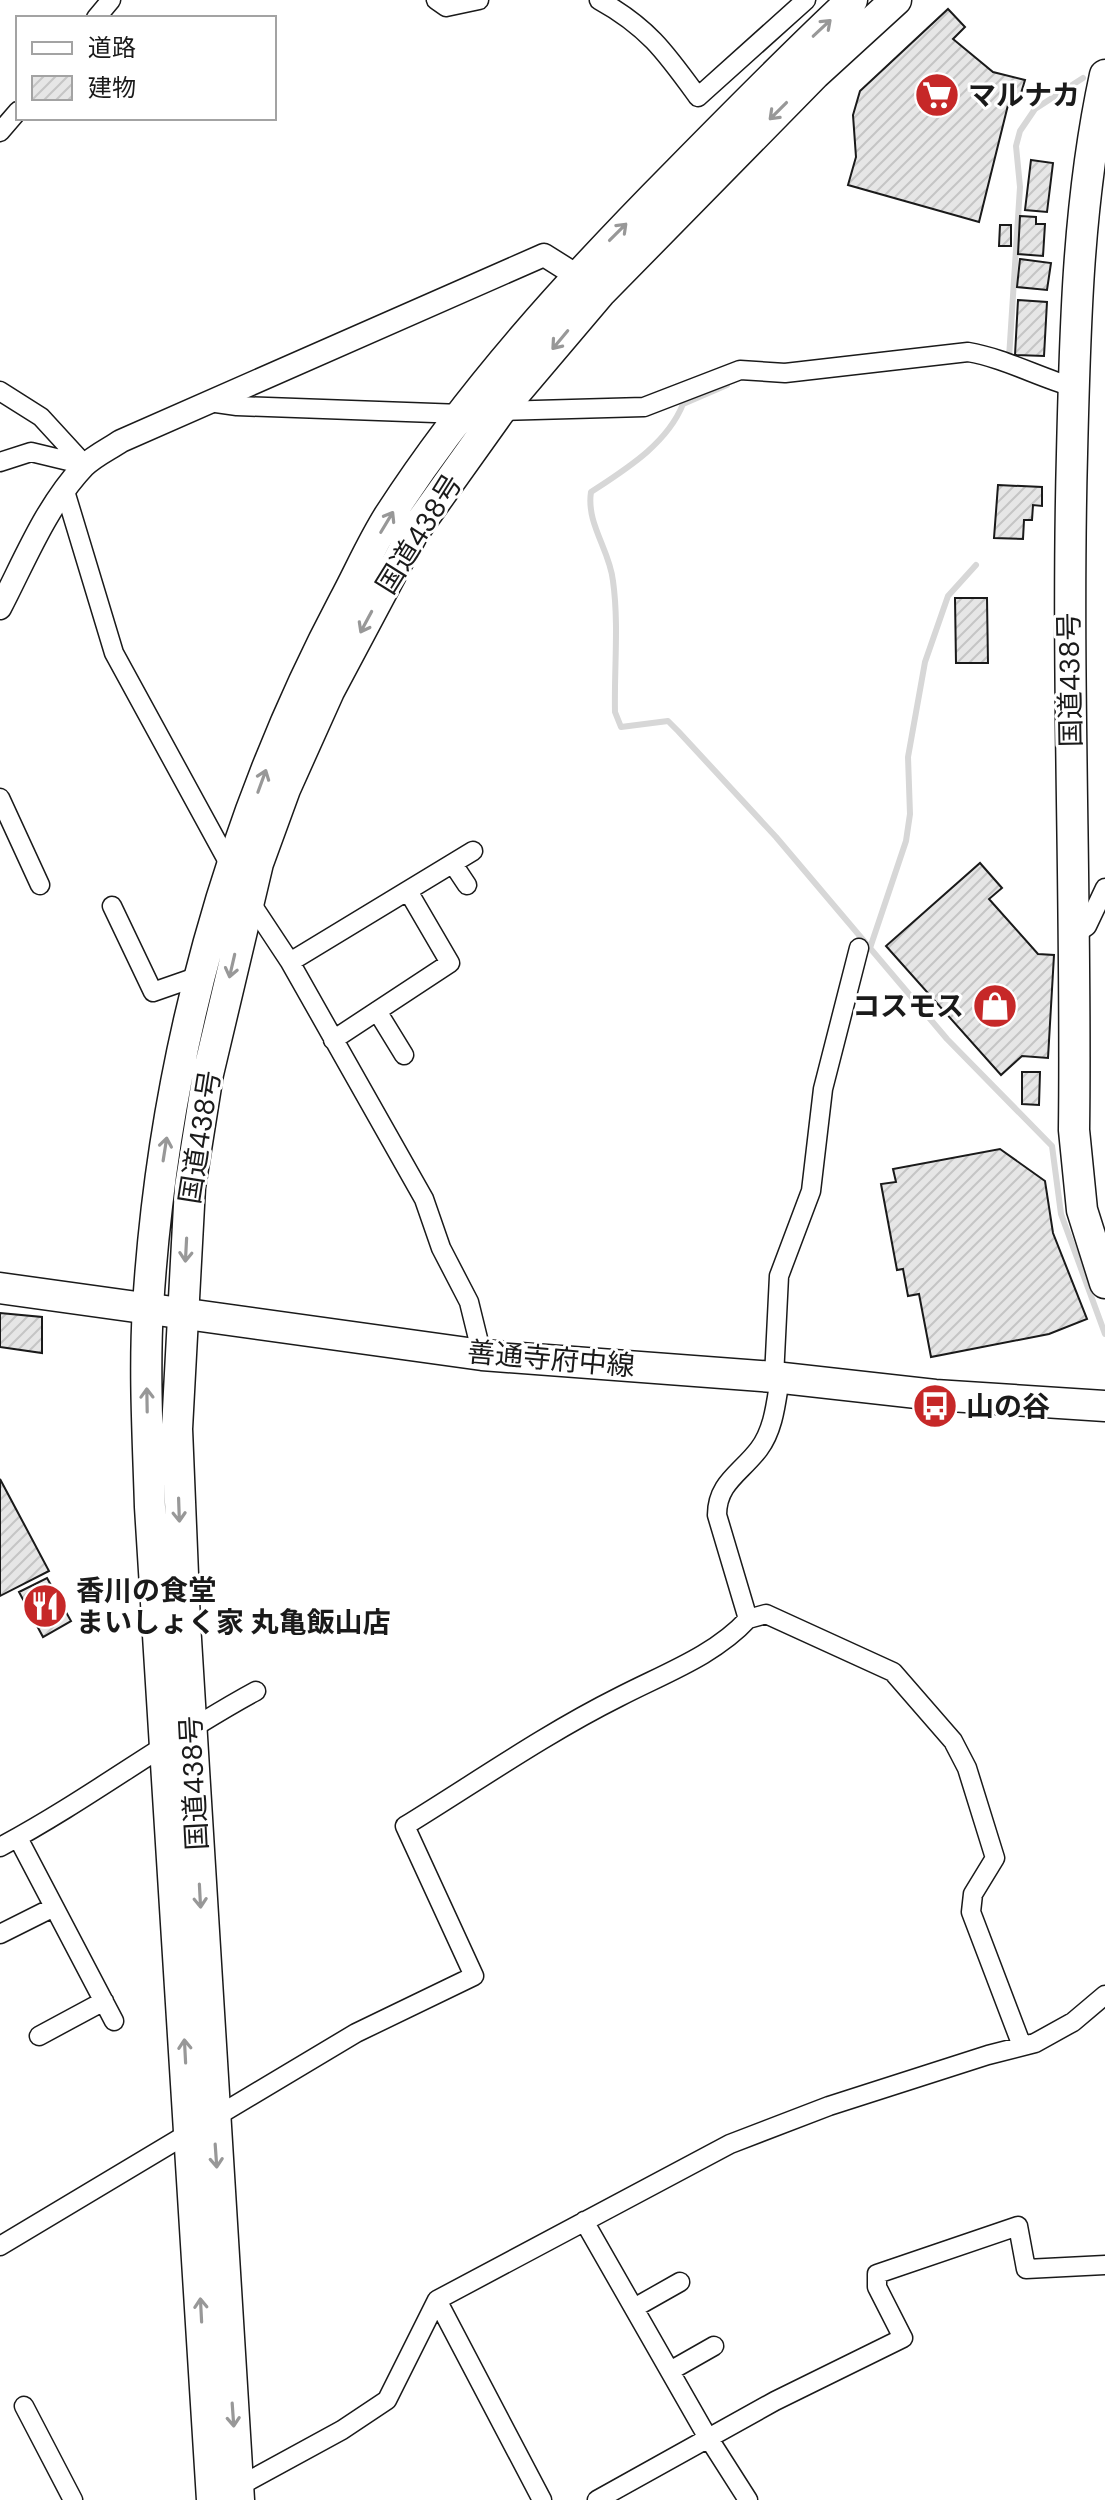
<svg xmlns="http://www.w3.org/2000/svg" width="1105" height="2500" font-family="'DM Sans','Noto Sans JP',sans-serif">
<style>
.lines{fill:none;stroke-linecap:round;stroke-linejoin:round}
.stream{stroke:#d7d7d7;stroke-width:6}
.building{fill:url(#building-hatch);stroke:#1a1a1a;stroke-width:2}
.minor-casing{stroke:#1a1a1a;stroke-width:21}
.tertiary-casing{stroke:#1a1a1a;stroke-width:25}
.primary-casing{stroke:#1a1a1a;stroke-width:33}
.trunk-casing{stroke:#1a1a1a;stroke-width:33}
.minor{stroke:#fff;stroke-width:18}
.tertiary{stroke:#fff;stroke-width:22}
.primary{stroke:#fff;stroke-width:30}
.trunk{stroke:#fff;stroke-width:30}
.oneway{stroke:#989898}
.labels{text-anchor:middle;dominant-baseline:central;stroke-width:6;stroke-linejoin:round;paint-order:stroke}
.poi-label{font-size:28px;font-weight:bold;fill:#1a1a1a;stroke:#fff;text-anchor:start}
.street-label{font-size:28px;fill:#1a1a1a;stroke:#fff}
</style>
<defs>
<pattern id="building-hatch" width="6" height="6" patternUnits="userSpaceOnUse" patternTransform="scale(2)"><rect width="6" height="6" fill="#e6e6e6"/><path d="M-1 1l2-2M0 6l6-6M5 7l2-2" fill="none" stroke="#c5c5c5"/></pattern>
</defs>
<rect width="100%" height="100%" fill="#fff"/>
<g class="lines">
<path class="stream" d="M1009,358L1020,187L1016,146L1020,131L1035,109L1083,78
M727,385L683,404C667,444 626,469 591,492C586,524 610,550 613,581C619,624 614,670 615,712L621,727L668,721L678,731L776,837L947,1039L1052,1146L1061,1214L1105,1334
M870,948L906,841L910,814L908,757L925,662L948,596L976,565"/>
</g>
<path class="building" d="M948,9L965,27L953,39L993,72L1025,80L1018,103L1009,101L979,222L848,185L856,157L853,115L860,91Z
M1031,160L1053,163L1047,212L1025,210Z
M1020,216L1036,217V224H1045L1043,256L1018,254Z
M1000,225H1011V246H999Z
M1020,259L1051,263L1047,290L1017,287Z
M1018,300L1047,302L1044,356L1015,355Z
M998,485L1042,487V506L1033,505L1032,520H1024L1023,539L994,538Z
M955,598H987L988,663H956Z
M980,863L1002,888L989,899L1038,954L1054,955L1048,1058L1022,1056L1001,1075L886,946Z
M1022,1072H1040L1039,1105L1022,1104Z
M1000,1149L1045,1181L1053,1233L1087,1319L1049,1334L931,1357L919,1294L908,1296L903,1269L897,1270L881,1184L896,1182L893,1169Z
M0,1313L42,1317V1353L0,1347Z
M0,1479L49,1571L0,1596Z
M47,1578L71,1621L43,1637L19,1592Z"/>
<g class="lines">
<g class="minor-casing">
<path id="minor" d="M436,0L446,7L479,0
M599,0C648,27 666,53 698,97L806,0
M96,18L111,0
M0,132L18,111
M0,391L41,417L85,465
M209,402L237,406L462,414
M500,411L644,407L740,370L785,373L968,352C1004,358 1038,377 1073,387
M0,462L31,452L85,465
M65,491L114,653L233,871
M0,798L40,885
M453,864L467,885
M247,897L290,962L424,1199L441,1248L469,1302L482,1355
M112,906L153,992L199,976
M1074,935L1087,926L1105,888
M290,962L473,851
M377,1011L404,1055
M333,1040L450,963L408,891
M774,1377L779,1276L811,1191L823,1089L859,948
M748,1619L766,1614L893,1672L953,1741L967,1768L995,1858L973,1894L971,1912L1022,2046
M18,1838L114,2021
M0,1847C88,1800 167,1739 256,1691
M0,1934L54,1907
M39,2036L104,2001
M584,2221L704,2431L748,2500
M0,2246L356,2033L474,1976L405,1826C475,1783 545,1734 619,1697C663,1674 714,1656 748,1619L717,1515C717,1483 741,1473 759,1449C774,1429 776,1402 780,1378
M437,2300L542,2500
M634,2308L680,2282
M670,2371L714,2346
M24,2406L73,2500
M232,2490L342,2430L387,2400L437,2300L730,2144L829,2106L988,2055L1035,2043L1073,2022L1105,1995
M597,2500L775,2401L903,2338L877,2287V2274L1018,2226L1026,2269L1105,2265"/>
</g>
<g class="tertiary-casing">
<path id="tertiary" d="M0,608C25,560 46,506 84,466C94,456 109,449 121,441L544,255L590,284"/>
</g>
<g class="primary-casing">
<path id="primary" d="M0,1288L482,1355L774,1377L935,1395L1105,1406"/>
</g>
<g class="trunk-casing">
<path id="trunk" d="M1105,75C1078,200 1075,326 1072,454C1066,679 1077,905 1074,1130L1082,1210L1105,1283
M212,2500L150,1507C148,1440 144,1373 148,1307C163,1061 229,818 344,601C359,573 372,543 389,516C471,389 573,278 679,171C736,113 793,55 852,0
M239,2500L185,1623L177,1429L190,1187L208,1074L258,863L285,789L329,691L413,533L500,411L600,293L815,74L896,0"/>
</g>
<use href="#minor" class="minor"/>
<use href="#tertiary" class="tertiary"/>
<use href="#primary" class="primary"/>
<use href="#trunk" class="trunk"/>
</g>
<defs><path id="oneway-shaft" d="M-6 0H5M1.5-3L5.5 0L1.5 3" fill="none" stroke-width="1.6" stroke-linecap="round" stroke-linejoin="round" transform="scale(2)"/></defs>
<g class="oneway">
<use href="#oneway-shaft" transform="translate(822 28) rotate(-43)"/>
<use href="#oneway-shaft" transform="translate(778 111) rotate(135)"/>
<use href="#oneway-shaft" transform="translate(618 232) rotate(-45)"/>
<use href="#oneway-shaft" transform="translate(560 340) rotate(130)"/>
<use href="#oneway-shaft" transform="translate(387 522) rotate(-59)"/>
<use href="#oneway-shaft" transform="translate(366 622) rotate(118)"/>
<use href="#oneway-shaft" transform="translate(262 781) rotate(-70)"/>
<use href="#oneway-shaft" transform="translate(232 966) rotate(103)"/>
<use href="#oneway-shaft" transform="translate(165 1149) rotate(-81)"/>
<use href="#oneway-shaft" transform="translate(186 1250) rotate(93)"/>
<use href="#oneway-shaft" transform="translate(147 1400) rotate(-91)"/>
<use href="#oneway-shaft" transform="translate(179 1510) rotate(88)"/>
<use href="#oneway-shaft" transform="translate(200 1896) rotate(87)"/>
<use href="#oneway-shaft" transform="translate(185 2051) rotate(-93)"/>
<use href="#oneway-shaft" transform="translate(216 2156) rotate(86)"/>
<use href="#oneway-shaft" transform="translate(201 2310) rotate(-93)"/>
<use href="#oneway-shaft" transform="translate(233 2415) rotate(86)"/>
</g>
<defs>
<g id="supermarket-disc" transform="scale(2.3)"><circle r="9.5" fill="#c62828" stroke="#fff"/><path d="M-6-5.5h2.5l.6 2H6L4.5 2H-2.5L-4.4-4H-6ZM-1.5 3.2a1.3 1.3 0 1 0 .1 0ZM3 3.2a1.3 1.3 0 1 0 .1 0Z" fill="#fff"/></g>
<g id="shop-disc" transform="scale(2.3)"><circle r="9.5" fill="#c62828" stroke="#fff"/><path d="M-5-2.5h2.3a2.7 3.5 0 0 1 5.4 0H5L5.5 6h-11ZM-1.5-2.5h3a1.5 2.3 0 0 0-3 0Z" fill="#fff"/></g>
<g id="bus-disc" transform="scale(2.3)"><circle r="9.5" fill="#c62828" stroke="#fff"/><path d="M-5-6H5V4H4V6H2V4H-2V6H-4V4H-5ZM-3.5-4V0h7V-4ZM-3.5 1.2v1.5H-2V1.2ZM2 1.2v1.5H3.5V1.2Z" fill="#fff"/></g>
<g id="restaurant-disc" transform="scale(2.3)"><circle r="9.5" fill="#c62828" stroke="#fff"/><path d="M-5-6h1v4h1v-4h1v4h1v-4h1v5L-1.5 .5V6h-2V.5L-5-1ZM5-6V6H3V1.5H1.5Q1.5-4 5-6Z" fill="#fff"/></g>
</defs>
<g fill-rule="evenodd">
<use href="#supermarket-disc" x="937" y="95"/>
<use href="#shop-disc" x="995" y="1006"/>
<use href="#bus-disc" x="935" y="1406"/>
<use href="#restaurant-disc" x="45" y="1606"/>
</g>
<g class="labels">
<g class="poi-label">
<text x="968" y="95">マルナカ</text>
<text x="964" y="1006" text-anchor="end">コスモス</text>
<text x="966" y="1406">山の谷</text>
<text x="76" y="1590">香川の食堂<tspan x="76" dy="32">まいしょく家 丸亀飯山店</tspan></text>
</g>
<g class="street-label">
<text transform="translate(419 534) rotate(-58)">国道438号</text>
<text transform="translate(1070 680) rotate(-91)">国道438号</text>
<text transform="translate(200 1137) rotate(-81)">国道438号</text>
<text transform="translate(551 1359) rotate(5)">善通寺府中線</text>
<text transform="translate(194 1783) rotate(-93)">国道438号</text>
</g>
</g>
<rect x="16" y="16" width="260" height="104" fill="#ffffff" stroke="#a3a3a3" stroke-width="2"/>
<rect x="32" y="42" width="40" height="12" fill="#ffffff" stroke="#a3a3a3" stroke-width="2"/>
<text x="88" y="56" font-size="24" fill="#1a1a1a">道路</text>
<rect x="32" y="76" width="40" height="24" fill="url(#building-hatch)" stroke="#a3a3a3" stroke-width="2"/>
<text x="88" y="96" font-size="24" fill="#1a1a1a">建物</text>
</svg>
